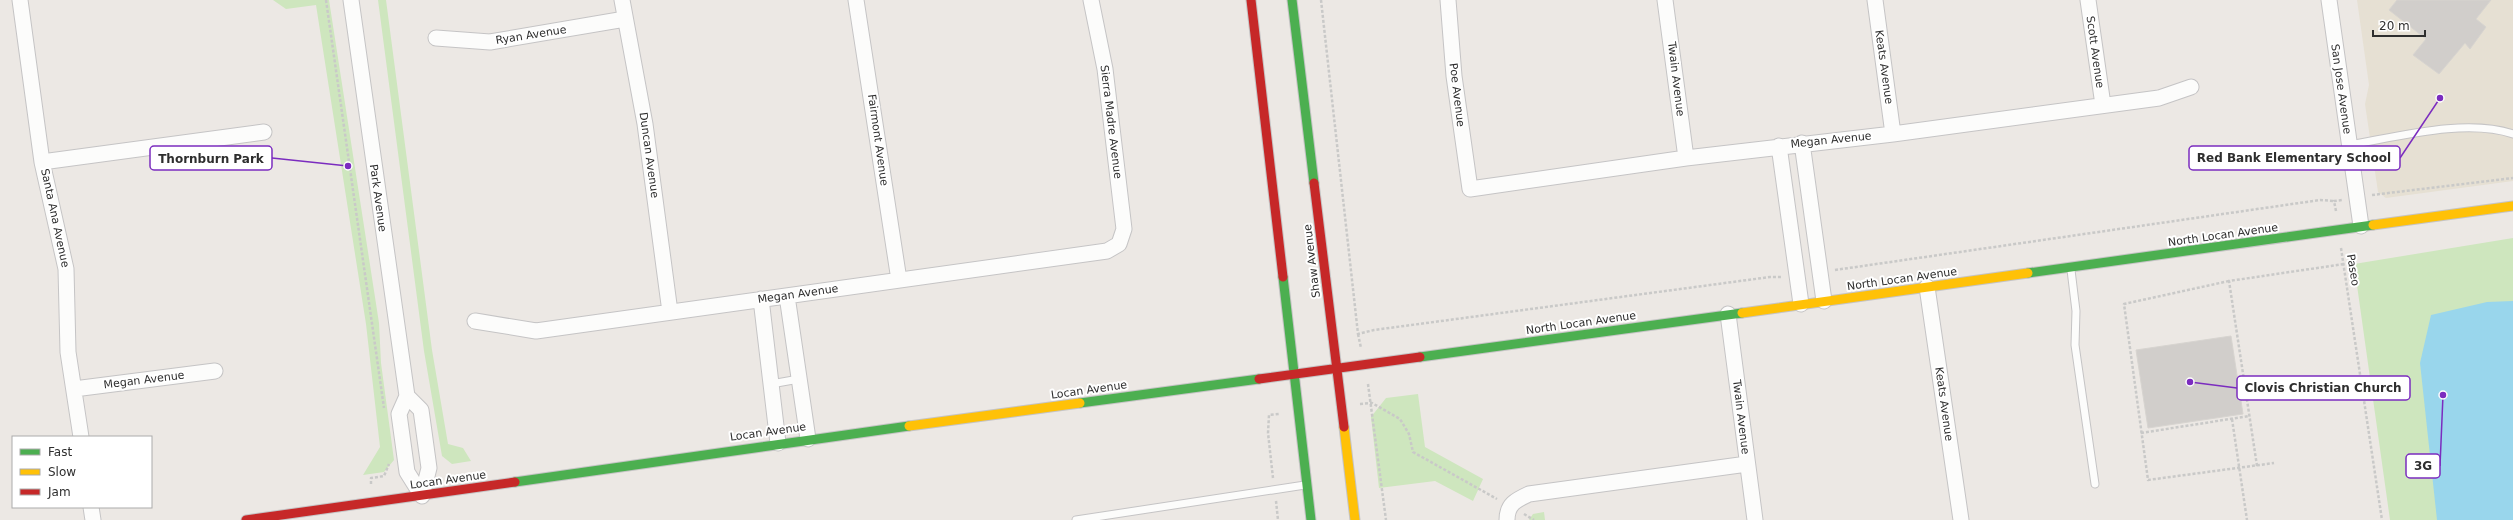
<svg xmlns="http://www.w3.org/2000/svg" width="2513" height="520" font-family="'DejaVu Sans',sans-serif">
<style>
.education{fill:#e6e0d3}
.green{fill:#cee6be}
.water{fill:#99d6ec}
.building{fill:#d1cecb;stroke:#d7d4d0}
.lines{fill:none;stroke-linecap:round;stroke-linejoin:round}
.lane-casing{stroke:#c5c4c5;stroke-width:9}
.street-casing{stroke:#c5c4c5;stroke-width:17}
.fast-casing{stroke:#c5c4c5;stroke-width:11}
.slow-casing{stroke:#c5c4c5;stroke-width:11}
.jam-casing{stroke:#c5c4c5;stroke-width:11}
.path{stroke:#c9c9c8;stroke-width:2.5;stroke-dasharray:3 2;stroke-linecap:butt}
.lane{stroke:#fcfcfb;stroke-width:7}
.street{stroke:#fcfcfb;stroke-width:15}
.fast{stroke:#4caf50;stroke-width:9}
.slow{stroke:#ffc107;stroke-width:9}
.jam{stroke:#c62828;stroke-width:9}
.labels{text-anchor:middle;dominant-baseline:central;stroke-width:4;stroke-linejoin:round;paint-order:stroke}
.street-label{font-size:11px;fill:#2e2e2e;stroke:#fff}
.leader{fill:none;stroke:#7b2cbf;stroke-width:1.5}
.callout-dot{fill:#7b2cbf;stroke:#fff;stroke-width:1.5}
.callout{fill:#fff;stroke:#7b2cbf;stroke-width:1.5}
.callout-label{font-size:12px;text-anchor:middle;font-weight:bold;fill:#2e2e2e}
</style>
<rect width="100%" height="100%" fill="#ece8e4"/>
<path class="education" d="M2357,0H2513V181L2386,198L2378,192L2365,104L2369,85Z"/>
<path class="green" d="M273,0H329L379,323L381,363L394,460L384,472L363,475L380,447L366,324L316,5L286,9Z
M378,0H386L432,350L448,444L463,448L471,461L452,464L442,456L424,351Z
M2513,238V520H2390L2354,264Z
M1418,394L1425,447L1483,479L1473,501L1435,481L1379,488L1371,417L1386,398Z
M1544,512L1545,520H1529L1533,514Z"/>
<path class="water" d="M2513,301V520H2437L2420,363L2431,315L2487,302Z"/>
<path class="building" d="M2397,0H2491L2476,19L2486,27L2470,49L2465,43L2439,74L2413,55L2426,39L2389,10Z
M2231,336L2243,414L2148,428L2136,350Z"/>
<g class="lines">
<g class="lane-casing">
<path id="lane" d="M2349,145C2397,137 2466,118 2513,134
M2071,270L2076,311L2075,345L2095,484
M771,384L799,379
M1076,520L1305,485"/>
</g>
<g class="street-casing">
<path id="street" d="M20,0L42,162L66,269L68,352L81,437
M351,0L407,396L399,414L407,472L422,496
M622,0L645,124L670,312
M856,0L899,280
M1448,0L1454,76L1470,189L1686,158L1893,134L2159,98L2191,87
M1665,0L1686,158
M1875,0L1893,134
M2088,0L2103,105
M2329,0L2361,226
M436,38L490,42L625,19
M1802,143L1824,301
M1779,146L1801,304
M42,162L264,132
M1927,287L1961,520
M787,296L808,439
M761,299L778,443
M1728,314L1755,520
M475,321L536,331L1107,251L1119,244L1124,229L1105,69L1091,0
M74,389L215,371
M407,396L421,410L429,468L422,496
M91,507L93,520
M1507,520C1507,504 1516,500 1529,494L1747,464"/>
</g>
<g class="fast-casing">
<path id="fast" d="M1292,0L1314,183
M2028,273L2373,225
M1283,277L1311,520
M1420,357L1742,313
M1080,403L1259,379
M515,482L909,426"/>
</g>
<g class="slow-casing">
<path id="slow" d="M2373,225L2513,206
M1742,313L2028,273
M909,426L1080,403
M1344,427L1355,520"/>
</g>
<g class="jam-casing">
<path id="jam" d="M1251,0L1283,277
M1314,183L1344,427
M1259,379L1420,357
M246,520L515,482"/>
</g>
<path class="path" d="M326,0L384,408
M1321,0L1358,334L1374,330L1770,277H1781
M2372,195L2513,178
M2336,211L2334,201L2342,200
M2341,248L2382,520
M1835,270L2320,200L2334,201
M2229,281L2124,304L2148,480L2274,463
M1358,334L1361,348
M1368,384L1386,520
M1360,404L1372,403L1400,419L1409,434L1413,452L1497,499
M2232,419L2247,520
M2141,433L2249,416
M2257,466L2229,281L2344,264
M1273,478L1268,433L1269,415L1279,414
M371,484V478L384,476L389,464
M1276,501L1278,520
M1524,514L1534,520"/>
<use href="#lane" class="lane"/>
<use href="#street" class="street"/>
<use href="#fast" class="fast"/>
<use href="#slow" class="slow"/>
<use href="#jam" class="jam"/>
</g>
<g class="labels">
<g class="street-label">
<text transform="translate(531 35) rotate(-9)">Ryan Avenue</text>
<text transform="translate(2095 52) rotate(82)">Scott Avenue</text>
<text transform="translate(1884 67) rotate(82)">Keats Avenue</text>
<text transform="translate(1676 79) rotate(83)">Twain Avenue</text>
<text transform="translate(2341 89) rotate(82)">San Jose Avenue</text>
<text transform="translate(1457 95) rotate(83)">Poe Avenue</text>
<text transform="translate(1111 122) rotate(83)">Sierra Madre Avenue</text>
<text transform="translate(878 140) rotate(82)">Fairmont Avenue</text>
<text transform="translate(1831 140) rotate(-6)">Megan Avenue</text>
<text transform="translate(649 155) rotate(82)">Duncan Avenue</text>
<text transform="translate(378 198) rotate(82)">Park Avenue</text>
<text transform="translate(55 218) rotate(78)">Santa Ana Avenue</text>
<text transform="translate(2223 235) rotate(-8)">North Locan Avenue</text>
<text transform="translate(1312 261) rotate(-97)">Shaw Avenue</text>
<text transform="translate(2353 270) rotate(81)">Paseo</text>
<text transform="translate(1902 279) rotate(-8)">North Locan Avenue</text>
<text transform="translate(798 294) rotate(-8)">Megan Avenue</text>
<text transform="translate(1581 323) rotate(-8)">North Locan Avenue</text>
<text transform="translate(144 380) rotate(-7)">Megan Avenue</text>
<text transform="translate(1089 390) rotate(-8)">Locan Avenue</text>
<text transform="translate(1944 404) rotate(82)">Keats Avenue</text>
<text transform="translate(1741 417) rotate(83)">Twain Avenue</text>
<text transform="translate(768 432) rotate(-8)">Locan Avenue</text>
<text transform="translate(448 480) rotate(-8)">Locan Avenue</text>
</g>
</g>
<path class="leader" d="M2440 98L2400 158M348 166L272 158M2190 382L2237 388M2443 395L2440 466"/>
<g class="callout-dot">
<circle cx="2440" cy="98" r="4"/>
<circle cx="348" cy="166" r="4"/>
<circle cx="2190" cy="382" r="4"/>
<circle cx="2443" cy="395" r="4"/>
</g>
<g class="callout">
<rect x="2189" y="146" width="211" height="24" rx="4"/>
<rect x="150" y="146" width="122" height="24" rx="4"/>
<rect x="2237" y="376" width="173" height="24" rx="4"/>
<rect x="2406" y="454" width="34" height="24" rx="4"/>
</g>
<g class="callout-label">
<text x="2294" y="162">Red Bank Elementary School</text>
<text x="211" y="163">Thornburn Park</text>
<text x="2323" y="392">Clovis Christian Church</text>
<text x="2423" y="470">3G</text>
</g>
<rect x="12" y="436" width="140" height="72" fill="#ffffff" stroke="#ababab"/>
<rect x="20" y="449" width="20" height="6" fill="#4caf50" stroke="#ababab"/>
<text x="48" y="456" font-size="12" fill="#2e2e2e">Fast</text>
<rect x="20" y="469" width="20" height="6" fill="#ffc107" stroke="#ababab"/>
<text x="48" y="476" font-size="12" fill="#2e2e2e">Slow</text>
<rect x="20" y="489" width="20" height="6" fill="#c62828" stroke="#ababab"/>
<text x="48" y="496" font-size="12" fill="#2e2e2e">Jam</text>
<path d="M2373 30v6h52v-6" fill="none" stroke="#2e2e2e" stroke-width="2"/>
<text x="2379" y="30" font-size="12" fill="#2e2e2e" stroke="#ffffff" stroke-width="3" paint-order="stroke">20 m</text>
</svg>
